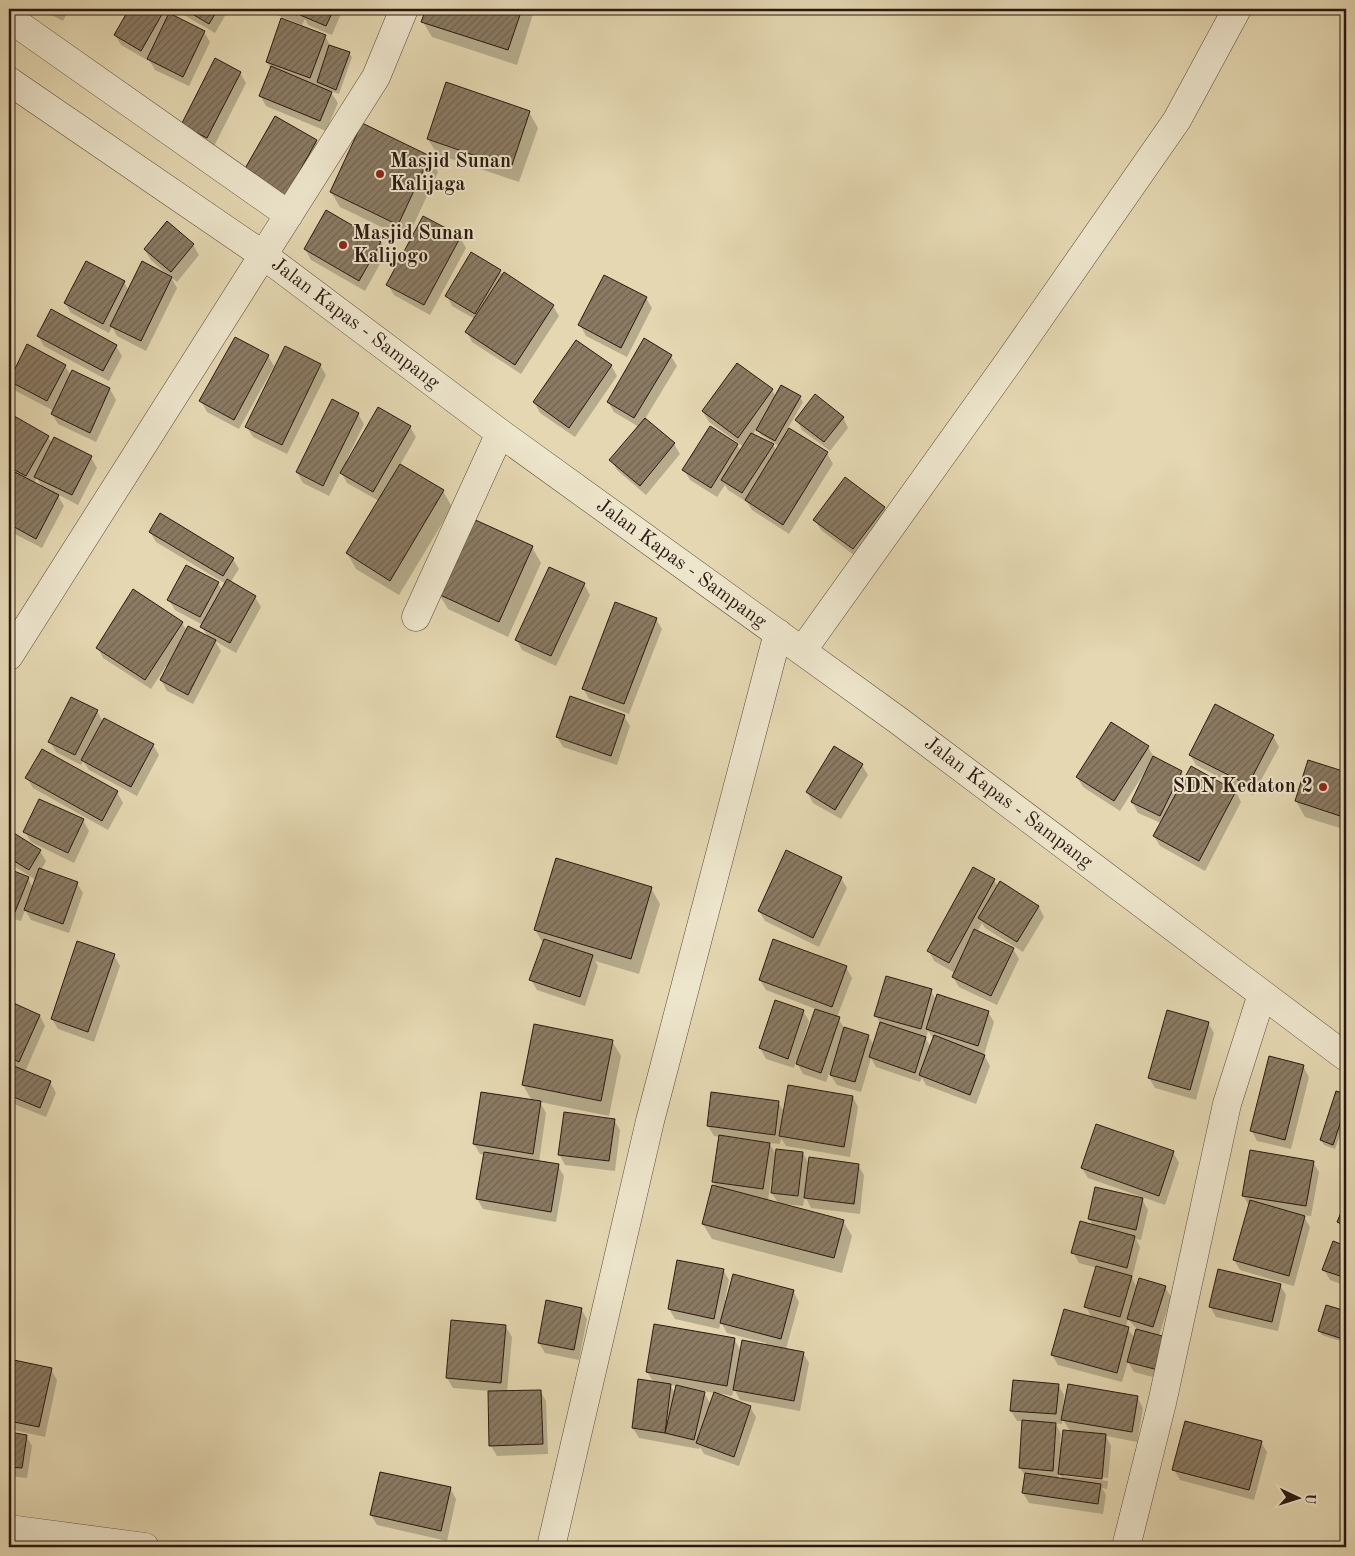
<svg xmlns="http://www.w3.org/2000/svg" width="1355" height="1556" font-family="'Old Standard TT',serif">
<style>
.shadow{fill:#0003;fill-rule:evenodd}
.building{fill:url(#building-hatch);stroke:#2b1810}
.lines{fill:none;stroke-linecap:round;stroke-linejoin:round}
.minor-casing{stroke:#594838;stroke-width:29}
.minor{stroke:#ede5cc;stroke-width:28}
.poi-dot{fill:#8f2418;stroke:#ede5cc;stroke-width:2}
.labels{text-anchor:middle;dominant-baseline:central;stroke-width:4;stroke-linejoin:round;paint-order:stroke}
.poi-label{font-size:20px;font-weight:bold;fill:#2b1810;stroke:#ede5cc;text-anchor:start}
.street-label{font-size:20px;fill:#2b1810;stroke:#ede5cc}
</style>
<defs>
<pattern id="building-hatch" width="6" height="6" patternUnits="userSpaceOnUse" patternTransform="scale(1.25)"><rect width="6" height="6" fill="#8b7b64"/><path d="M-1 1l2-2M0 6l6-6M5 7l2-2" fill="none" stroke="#726451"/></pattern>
</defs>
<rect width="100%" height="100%" fill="#e4d7b1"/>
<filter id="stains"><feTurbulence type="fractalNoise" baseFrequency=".004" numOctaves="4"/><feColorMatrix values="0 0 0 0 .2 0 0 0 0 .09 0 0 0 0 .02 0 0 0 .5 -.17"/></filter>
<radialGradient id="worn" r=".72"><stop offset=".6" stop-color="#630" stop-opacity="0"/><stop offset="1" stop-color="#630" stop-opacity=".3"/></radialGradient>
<path class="shadow" d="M40,9H69L63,21Z
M130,9H173L175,12L172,16L204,32L210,42L189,86L155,70L148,58L147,60L121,45L115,35Z
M179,9H229L215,33L182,14Z
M262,9H261H343L332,35L308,25L305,19L302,25Z
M427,9H530L533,14L517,65L432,37L423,22Z
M325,36L331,47L349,53L352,57L339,94L330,91L338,103L326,131L266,106L260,95L271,69L267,62Z
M240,73L246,83L213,148L189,136Z
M529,112L538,128L519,182L437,154L428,139Z
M276,118L316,141L322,151L290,209Z
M429,157L438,172L407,239L340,207L331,192Z
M167,223L193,245L199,255L177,282L171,277L177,288L146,351L117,336L112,327L109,333L71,313L65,303L124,282L129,291L169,276L151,260L145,250Z
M460,237L466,248L430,315L394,295L388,285Z
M381,242L386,253L365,291L311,260L305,249Z
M472,254L553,306L559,316L521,374L472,342L467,332L475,319L452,306L447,296Z
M646,298L652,308L627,357L586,336L580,325Z
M38,336L116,346L122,356L109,381L44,346Z
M268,356L274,366L239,429L207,412L201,401Z
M671,356L677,366L645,419L674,444L680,454L646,495L617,470L611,460L639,427L614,412L608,402Z
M320,365L326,375L287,454L253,437L247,427Z
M611,365L617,376L575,437L540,413L534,402Z
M65,366L71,375L72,372L110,389L116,400L96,442L58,424L52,414L54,411L16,391L10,381Z
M772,390L776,397H800L803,402L788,428L827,453L833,464L789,534L752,510L747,502L728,490L725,485L717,497L690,480L684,470L710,428L737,445L741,451L744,447L709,422L703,412ZM757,429L761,435L779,446L777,451L773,445L752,435Z
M9,414L48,437L52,443L91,457L97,468L78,505L57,494L64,506L42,548L9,531ZM37,478L42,487L34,483Z
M358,414L364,424L346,461L410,427L416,437L400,465L443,491L452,507L399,595L356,569L347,553L379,501L347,483L341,472L329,496L303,483L297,472Z
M843,417L848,428L830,451L802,430L797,420Z
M884,507L890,518L859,559L821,530L815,520Z
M150,532L233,559L239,569L230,583L255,597L261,607L236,653L215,641L221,651L193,704L167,691L161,680L168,667L166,666L151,689L103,658L98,648L182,623L187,631L208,637L202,627L203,625L175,610L169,600L218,583L222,590L226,584L156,542Z
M532,547L541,563L508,637L448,609L439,594Z
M584,584L590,595L556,666L522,650L516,639Z
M656,619L662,629L629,714L589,699L583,688Z
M97,711L103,722L153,745L159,755L137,796L89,770L83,761L81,765L56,752L50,742Z
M624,716L630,726L617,765L563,747L557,737Z
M1273,736L1279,747L1253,795L1196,765L1190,755Z
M1148,747L1154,757L1181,772L1186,779L1192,768L1236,792L1241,802L1205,871L1160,846L1154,836L1161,823L1138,813L1132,802L1147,771L1146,770L1120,811L1083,787L1077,777Z
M1309,761L1346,773V830L1305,817L1296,801Z
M862,765L868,775L841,819L813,803L807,792Z
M27,778L117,792L123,803L108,830L33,788Z
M83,820L89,831L74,863L31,842L25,832Z
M9,831L40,851L46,861L41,870L77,883L83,893L69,933L31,920L25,910L21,921L9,917V870L28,878L33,888L36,880L9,863Z
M974,869L994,880L998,887L1000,883L1039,907L1044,917L1023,952L985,928L982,923L977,932L1013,949L1019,959L997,1005L959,987L953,977L955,973L934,961L929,951Z
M841,878L847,888L819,947L765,921L759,911Z
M651,888L660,904L639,974L595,961L598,966L585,1006L537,990L531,980L543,943L535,930Z
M114,955L120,966L94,1042L58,1029L52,1019Z
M846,967L852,978L837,1017L845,1029L868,1036L874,1045L881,1025L876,1016L931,991L936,1000L988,1012L994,1022L984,1055L990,1066L976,1104L926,1085L922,1078L920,1082L876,1067L871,1058L861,1092L837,1085L829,1073L826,1082L803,1074L796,1061L794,1068L766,1059L760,1048L803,1011L809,1021L803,1041L805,1042L816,1009L766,990L760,980ZM928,1031L934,1040L931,1047L926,1039Z
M9,1002L40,1016L45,1026L25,1072L50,1082L56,1093L46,1117L9,1102Z
M1208,1023L1214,1033L1196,1100L1155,1088L1149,1078Z
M612,1041L621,1056L609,1116L540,1102L546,1113L539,1162L558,1166L564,1176L556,1222L483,1209L477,1199L485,1155L480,1154L474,1144L482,1094L532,1101L523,1085Z
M1303,1066L1309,1077L1291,1149L1257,1141L1252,1131Z
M1337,1093L1346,1096V1118L1335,1149L1324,1145L1321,1140Z
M853,1097L858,1107L850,1157L786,1146L781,1138L780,1144L769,1143L777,1156L803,1153L809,1164L858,1165L864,1175L860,1214L811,1208L805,1196L803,1206L784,1204L843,1221L852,1236L842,1273L712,1239L703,1224L717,1188L713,1182L720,1137L714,1136L708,1126L778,1102L784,1112ZM771,1180L774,1181L772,1193L779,1204L768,1201Z
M614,1120L620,1130L615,1171L565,1165L559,1154Z
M1173,1152L1179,1163L1165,1205L1088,1178L1082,1168Z
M1313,1162L1319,1172L1311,1216L1303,1215L1310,1227L1294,1286L1240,1270L1234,1260L1249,1206L1243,1195Z
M1142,1199L1148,1210L1141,1240L1136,1239L1140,1247L1132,1278L1137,1288L1165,1287L1171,1297L1159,1336L1168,1381L1134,1372L1128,1362L1122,1382L1058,1365L1052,1355L1092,1318L1086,1307L1097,1268L1079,1263L1073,1252L1093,1225L1089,1219ZM1128,1319L1137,1329L1135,1338L1126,1327Z
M1346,1205V1233L1339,1222Z
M1334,1243L1346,1247V1286L1330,1280L1324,1270Z
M723,1270L729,1280L725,1300L793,1291L799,1302L786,1349L803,1353L809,1363L800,1411L740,1400L734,1389L732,1396L718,1393L750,1407L756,1417L739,1466L704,1454L700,1447L699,1449L639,1438L633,1428L654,1383L647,1372L734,1339L741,1351L765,1345L766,1343L727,1333L721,1322L719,1329L675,1319L669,1309ZM670,1385L677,1386L675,1393ZM703,1391L715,1393L711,1405Z
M1280,1285L1286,1295L1278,1331L1216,1317L1210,1306Z
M1327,1306L1346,1313V1343L1322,1335L1319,1331Z
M581,1309L587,1319L579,1360L545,1353L539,1343Z
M9,1310L15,1321L9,1355Z
M506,1327L512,1337L507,1392L540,1391L546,1401L548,1454L497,1456L491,1446L489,1391L453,1388L447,1378Z
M9,1360L51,1370L57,1380L45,1437L9,1429Z
M1058,1385L1064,1395L1063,1408L1137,1397L1143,1408L1137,1442L1106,1436L1111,1446L1108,1478L1064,1473V1476L1108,1481L1107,1489L1102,1488L1106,1495L1103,1514L1029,1503L1023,1493L1026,1477L1020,1468L1023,1421H1017L1011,1411ZM1062,1418L1070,1431L1063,1443H1060L1061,1434L1055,1423L1062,1424ZM1059,1473L1063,1480L1058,1479Z
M9,1433L26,1436L32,1446L27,1478L9,1476Z
M1261,1442L1267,1452L1254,1500L1180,1480L1174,1470Z
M450,1488L456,1499L447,1541L377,1525L371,1515Z"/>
<path class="building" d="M129,9H165L141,51L114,35Z
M184,9H218L209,24Z
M280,9H299L297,15Z
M303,9H334L326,26L300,15Z
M426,9H522L508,50L421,22Z
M169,13L205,31L183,77L147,59Z
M281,18L326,35L310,78L266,62Z
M329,45L350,52L336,90L317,82Z
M215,58L241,72L207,138L181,125Z
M271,66L332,92L320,121L259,96Z
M446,82L530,111L511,168L427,139Z
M275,116L317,140L284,199L243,172Z
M362,123L430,156L398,225L330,192Z
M326,210L381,242L359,281L304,249Z
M423,216L461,236L424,305L386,285Z
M167,221L194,244L171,272L144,249Z
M471,252L501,270L475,314L445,296Z
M86,261L125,281L103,324L64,303Z
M142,261L172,277L141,341L110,326Z
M504,272L554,305L515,365L465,332Z
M604,275L647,297L621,348L578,325Z
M51,309L117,345L103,371L37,336Z
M235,337L269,355L234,420L199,401Z
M644,338L672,355L634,418L607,402Z
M576,340L612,365L569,428L533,402Z
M27,344L66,365L47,401L9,381Z
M285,346L321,364L282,445L245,427Z
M737,363L773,389L738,438L702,411Z
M72,370L110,388L90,433L51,414Z
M781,385L801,396L775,441L756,430Z
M815,394L844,417L824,442L795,420Z
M332,399L359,413L323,486L296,472Z
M378,407L411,426L373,492L340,473Z
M9,413L49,436L26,476L9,467Z
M645,418L675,443L640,486L609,460Z
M710,426L738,444L711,488L682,470Z
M789,428L828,452L783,525L745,500Z
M751,433L774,444L742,493L721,480Z
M54,437L92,456L72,495L34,477Z
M400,464L444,490L390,581L346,553Z
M9,469L59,495L36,539L9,524Z
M845,477L885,507L853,549L813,520Z
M160,513L234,558L223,576L149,532Z
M471,518L533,546L499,622L438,594Z
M186,565L219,582L200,617L167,600Z
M549,567L585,583L551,656L515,640Z
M227,579L256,596L230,643L200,627Z
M133,589L183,622L145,680L96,648Z
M615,602L657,618L624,704L582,689Z
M188,626L216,640L188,695L160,680Z
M570,696L625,715L611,756L556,737Z
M71,697L98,710L75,755L48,742Z
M1215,704L1274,735L1248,785L1189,755Z
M104,718L154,744L131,787L81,760Z
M1111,722L1149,746L1114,801L1076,777Z
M834,746L863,764L835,810L806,792Z
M42,749L118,791L102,821L25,778Z
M1153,756L1182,771L1160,816L1131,802Z
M1308,760L1346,772V818L1295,801Z
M1191,766L1236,791L1199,861L1153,836Z
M39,799L84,819L68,853L23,832Z
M9,830L41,850L29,870L9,858Z
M786,850L842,877L813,938L758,911Z
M556,858L652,887L631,959L534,930Z
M973,867L995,879L949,963L927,951Z
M39,868L78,882L63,924L24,910Z
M9,869L29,877L15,912L9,909Z
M1000,881L1039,906L1017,942L978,918Z
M974,929L1014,948L991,996L952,977Z
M544,939L593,955L580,997L529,980Z
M773,939L847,966L832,1007L759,980Z
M77,941L115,954L88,1032L51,1019Z
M886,976L932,989L921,1029L874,1016Z
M937,994L989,1011L978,1046L926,1029Z
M775,1000L804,1010L788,1059L759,1048Z
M9,1001L40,1015L19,1062L9,1057Z
M815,1009L840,1017L821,1073L796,1064Z
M1167,1010L1209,1022L1190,1090L1148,1078Z
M880,1022L926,1037L915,1073L869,1057Z
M534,1024L613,1040L601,1101L522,1085Z
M844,1027L869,1035L855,1082L830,1075Z
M934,1035L985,1055L970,1095L919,1075Z
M1269,1056L1304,1065L1285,1140L1250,1131Z
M9,1064L51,1081L40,1108L9,1095Z
M788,1085L853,1096L844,1147L779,1136Z
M1336,1091L1346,1094V1106L1333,1145L1320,1140Z
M481,1092L541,1101L533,1154L473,1144Z
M711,1092L779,1101L775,1135L707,1126Z
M564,1112L615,1119L609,1161L558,1155Z
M1096,1124L1174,1151L1159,1196L1081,1168Z
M719,1135L770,1143L763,1189L712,1182Z
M776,1149L803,1152L798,1196L771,1193Z
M1250,1150L1314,1161L1306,1206L1242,1196Z
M484,1152L559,1164L551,1212L476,1199Z
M809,1157L859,1164L854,1204L804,1198Z
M712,1185L844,1220L834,1258L702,1224Z
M1095,1187L1143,1198L1136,1230L1088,1219Z
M1250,1200L1305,1216L1289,1276L1233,1260Z
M1346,1201V1226L1337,1222Z
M1080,1221L1135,1236L1127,1268L1071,1253Z
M1333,1241L1346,1246V1278L1322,1270Z
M677,1260L724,1269L714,1319L668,1309Z
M1096,1266L1132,1276L1120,1317L1084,1307Z
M1218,1269L1281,1284L1272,1322L1209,1307Z
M733,1274L794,1290L781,1339L720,1323Z
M1139,1278L1166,1286L1153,1327L1127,1319Z
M546,1300L582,1308L574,1350L538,1343Z
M1326,1305L1346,1311V1340L1318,1331Z
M1064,1309L1129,1327L1117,1373L1051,1355Z
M451,1320L506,1325L501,1383L446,1378Z
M654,1324L735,1338L727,1386L646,1372Z
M1136,1329L1170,1338L1162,1371L1127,1362Z
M742,1340L804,1352L794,1401L733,1390Z
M9,1359L52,1368L39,1427L9,1421Z
M638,1379L671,1384L665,1433L632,1428Z
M1013,1380L1059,1384L1056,1414L1010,1411Z
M1068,1384L1138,1396L1132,1432L1061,1420Z
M676,1385L705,1392L694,1440L665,1433Z
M541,1390L543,1444L489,1446L488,1391Z
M714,1392L751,1406L734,1457L696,1443Z
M1022,1420L1056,1423L1053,1471L1019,1468Z
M1185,1421L1262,1441L1249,1490L1172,1470Z
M1063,1430L1106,1434L1102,1479L1058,1474Z
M9,1432L27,1435L22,1468L9,1467Z
M380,1472L451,1487L441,1531L370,1515Z
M1025,1473L1101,1484L1098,1504L1022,1493Z
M9,1541L37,1547H9Z"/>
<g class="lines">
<g class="minor-casing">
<path id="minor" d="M9,18L289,215
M9,81L263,255L500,433L899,721L1346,1057
M416,617L500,433
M802,651L1010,360L1177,120L1237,9
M9,656L376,77L404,9
M9,1529L145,1547
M551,1547L650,1121L778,633
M1126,1547L1162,1403L1227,1104L1262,994"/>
</g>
<use href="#minor" class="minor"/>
</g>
<g class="poi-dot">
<circle cx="380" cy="174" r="5"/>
<circle cx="343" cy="245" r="5"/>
<circle cx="1323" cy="787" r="5"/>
</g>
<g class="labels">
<g class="poi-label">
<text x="390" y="162">Masjid Sunan<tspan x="390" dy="23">Kalijaga</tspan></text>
<text x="353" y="234">Masjid Sunan<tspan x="353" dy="23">Kalijogo</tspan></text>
<text x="1313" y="787" text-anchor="end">SDN Kedaton 2</text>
</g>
<g class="street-label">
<text transform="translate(355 324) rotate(37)">Jalan Kapas - Sampang</text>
<text transform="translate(681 564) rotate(36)">Jalan Kapas - Sampang</text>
<text transform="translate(1008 803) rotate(37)">Jalan Kapas - Sampang</text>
</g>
</g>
<rect width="1355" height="1556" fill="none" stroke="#e4d7b1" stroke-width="30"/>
<rect x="10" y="10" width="1335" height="1536" fill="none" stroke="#2b1810" stroke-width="2.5"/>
<rect x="15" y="15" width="1325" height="1526" fill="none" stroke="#2b1810"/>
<g transform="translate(1298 1498) rotate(94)" stroke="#ede5cc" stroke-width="4" paint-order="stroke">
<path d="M0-4L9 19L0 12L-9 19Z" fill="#2b1810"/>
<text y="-8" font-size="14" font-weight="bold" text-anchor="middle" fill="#2b1810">U</text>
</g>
<rect width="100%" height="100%" filter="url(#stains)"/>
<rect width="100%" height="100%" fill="url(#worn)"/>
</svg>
